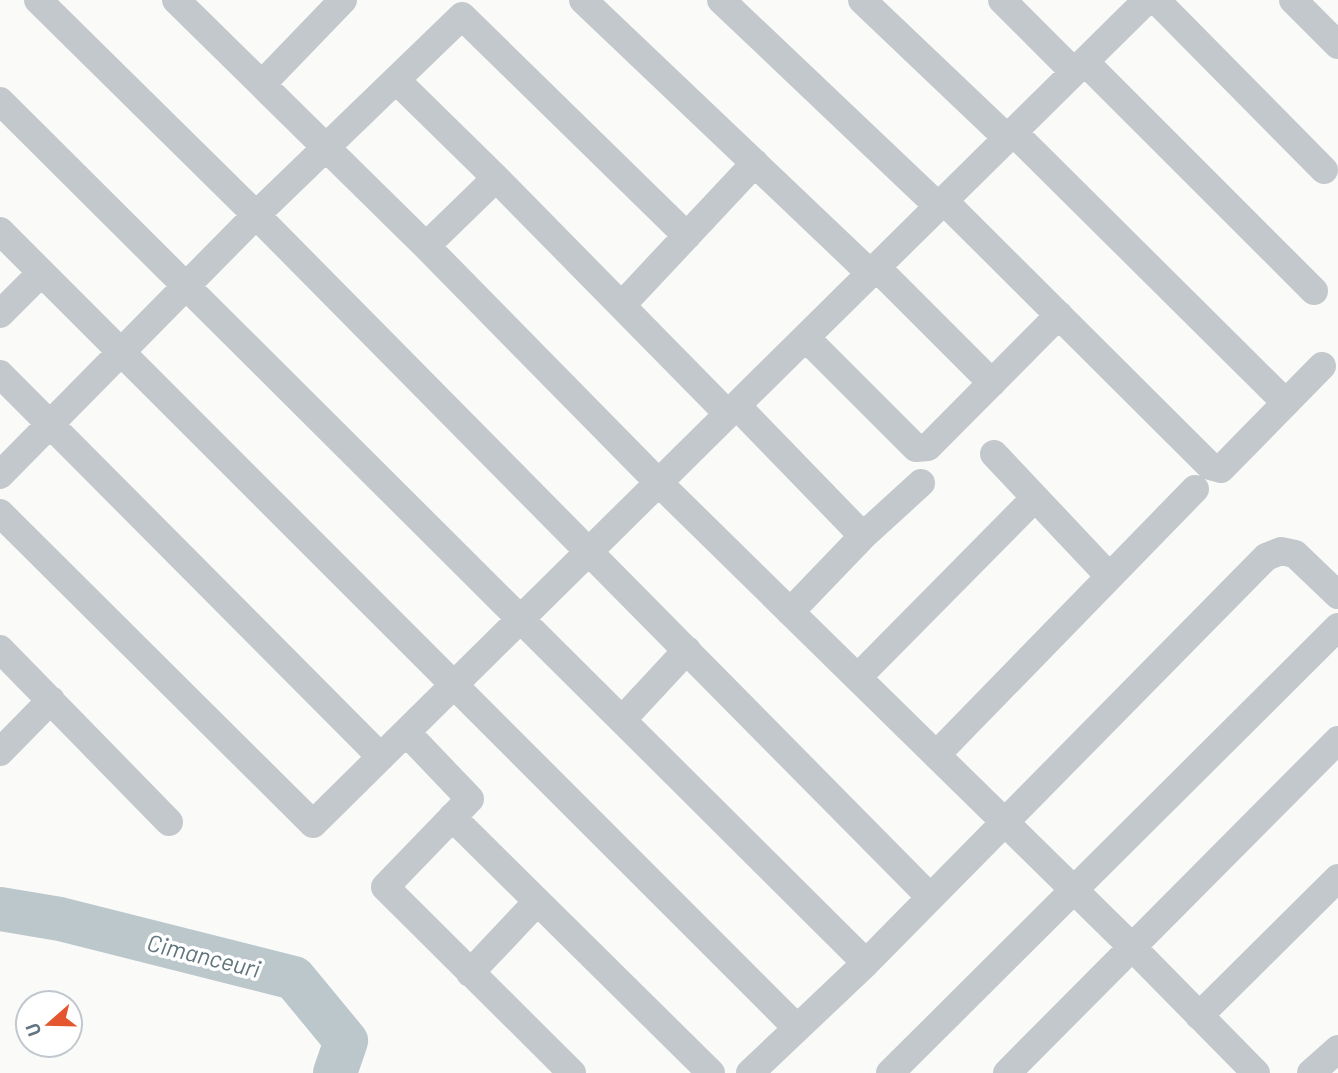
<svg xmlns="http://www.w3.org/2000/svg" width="1338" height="1073" font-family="Barlow,sans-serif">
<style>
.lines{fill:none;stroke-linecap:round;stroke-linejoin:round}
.river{stroke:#bbc7cb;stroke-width:44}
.minor{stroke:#c3c8cc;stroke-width:28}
.labels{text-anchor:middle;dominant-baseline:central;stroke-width:7;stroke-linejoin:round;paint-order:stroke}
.water-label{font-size:24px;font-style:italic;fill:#60757c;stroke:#fff}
</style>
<rect width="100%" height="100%" fill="#fafaf8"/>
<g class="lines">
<path class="river" d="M0,909L60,919L294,978L346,1041L335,1073"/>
<path class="minor" d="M38,0L256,215L930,897
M176,0L426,246L659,483L1131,946L1256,1073
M583,0L870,273
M721,0L938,206
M862,0L1007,138
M1002,0L1074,72
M1156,0L1324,170
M1293,0L1338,45
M1085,62L1314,291
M396,80L496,178
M262,84L343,0
M0,101L866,963
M1013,132L1286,403
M944,201L1210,466L1221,469L1322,366
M0,231L797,1028
M426,246L496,178L728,414
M876,267L992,383
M622,305L755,163
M0,314L41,273
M806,338L916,448L928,447L1059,315
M0,374L381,757
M737,406L863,536
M994,454L1109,576
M0,475L256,215L462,16L687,236
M0,513L313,824L1147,0
M790,612L863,536L921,483
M0,649L169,822
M858,677L1034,499
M622,720L687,650
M406,732L470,799L385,887L572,1073
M0,752L51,700
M937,754L1195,489
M452,817L711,1073
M470,973L537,902
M1199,1016L1338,878
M750,1073L866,963L1266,557L1281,551L1295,554L1338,595
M890,1073L1338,627
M1007,1073L1338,740
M1311,1073L1338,1049"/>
</g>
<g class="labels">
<g class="water-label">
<text transform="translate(204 955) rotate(14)">Cimanceuri</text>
</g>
</g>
<g transform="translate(49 1024) rotate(250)"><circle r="33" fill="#ffffff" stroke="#c1c8cd" stroke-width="2"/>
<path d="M0-5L12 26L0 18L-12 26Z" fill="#e4572e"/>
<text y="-10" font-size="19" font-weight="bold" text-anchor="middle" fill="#657683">U</text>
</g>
</svg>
